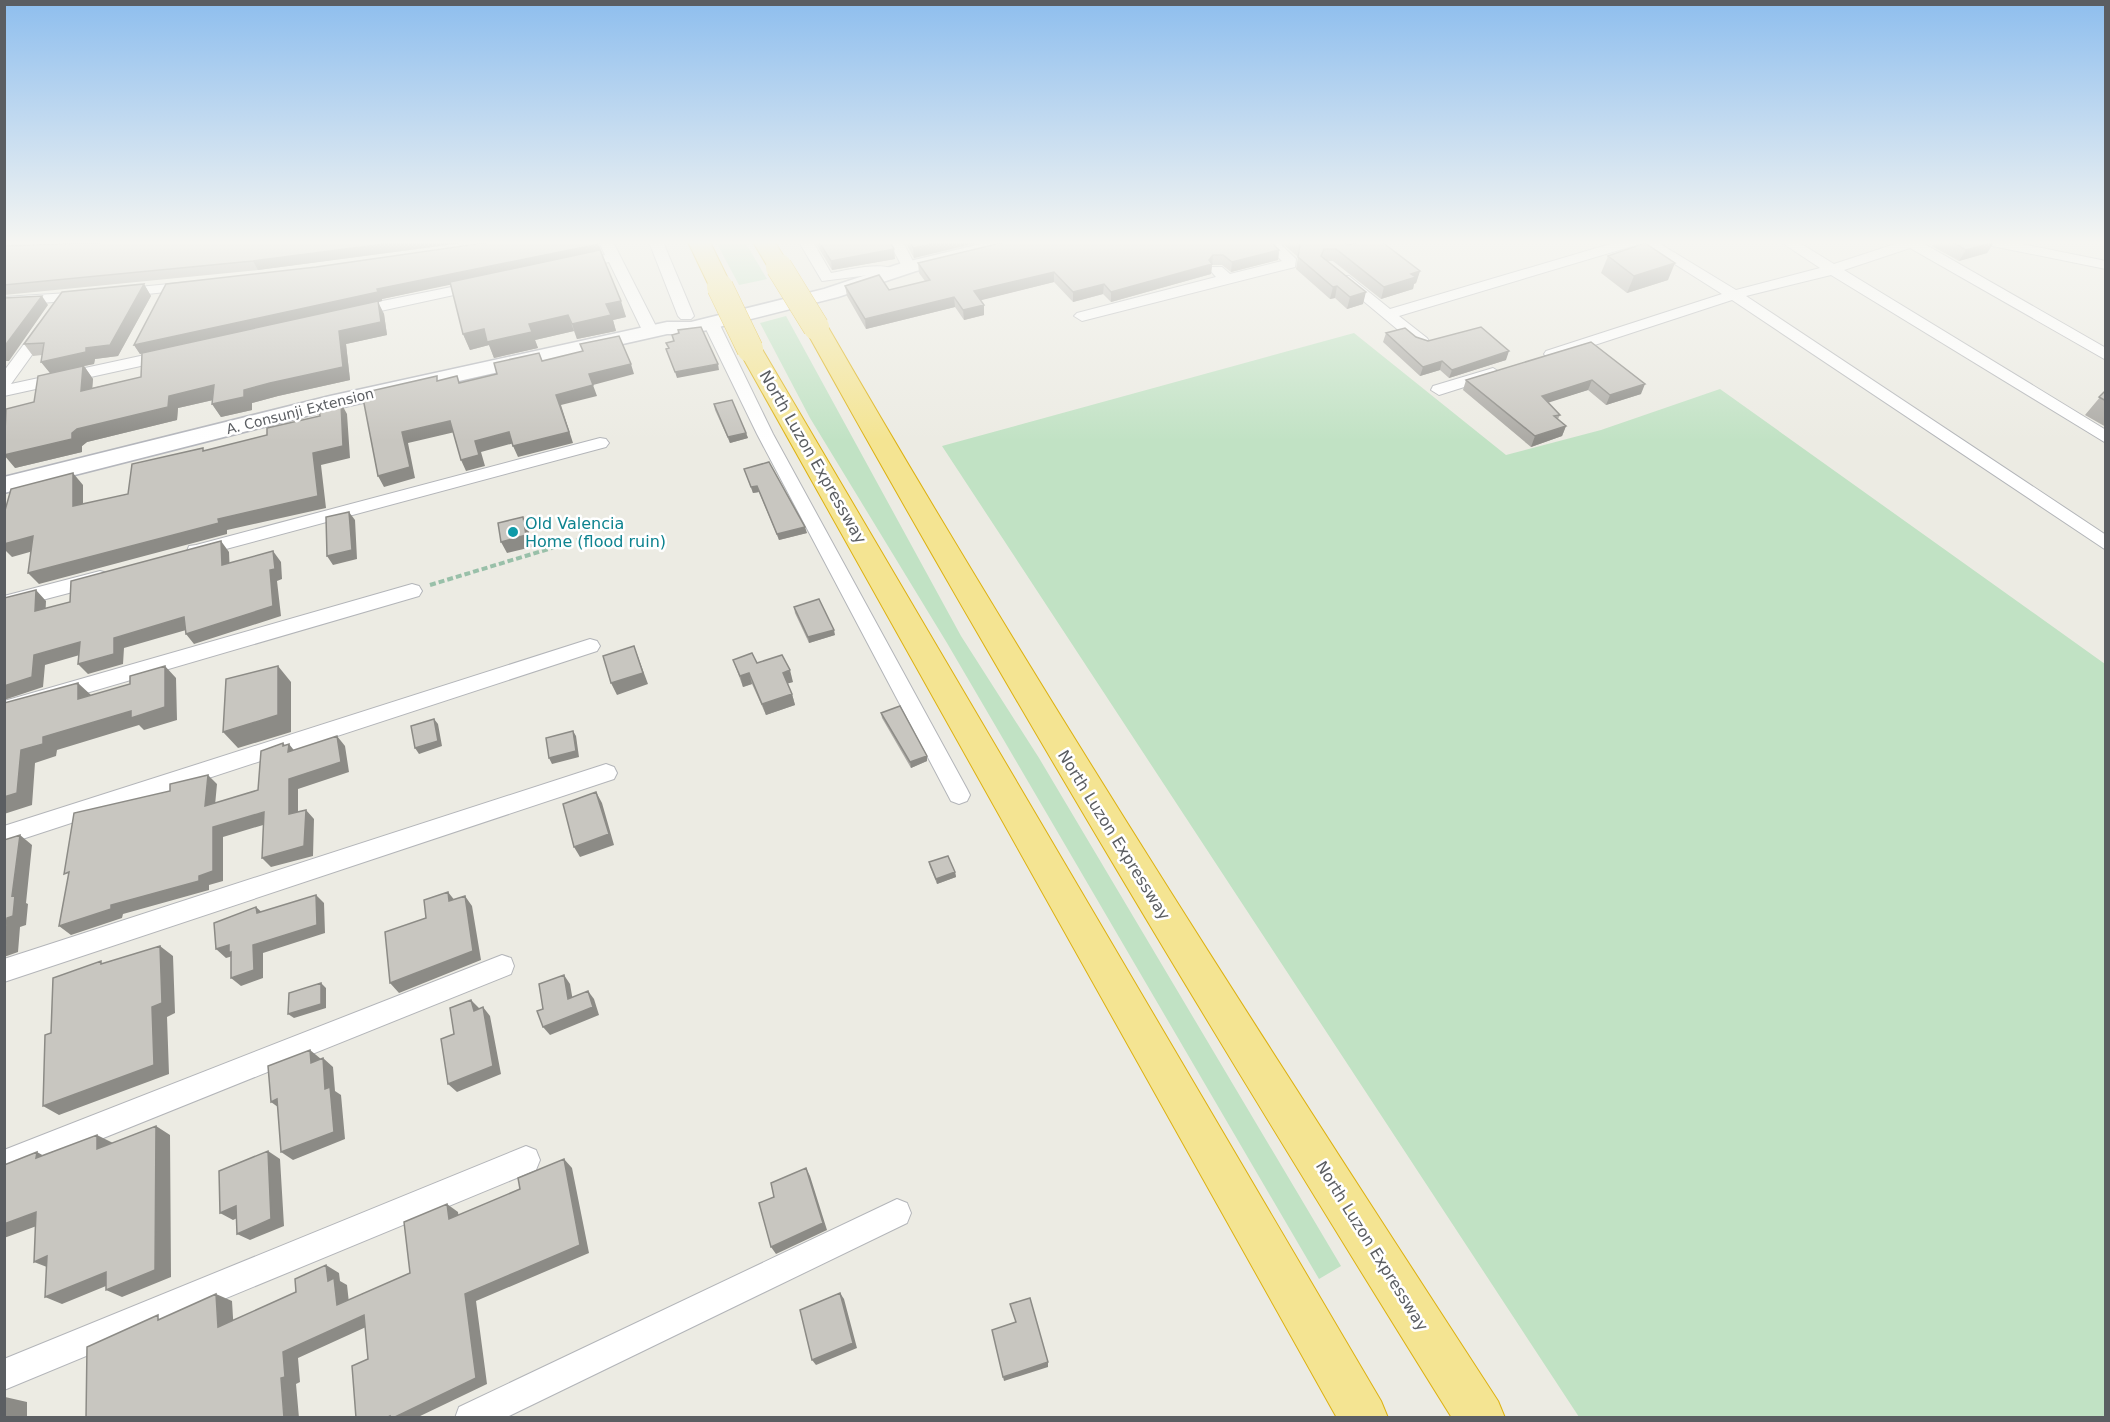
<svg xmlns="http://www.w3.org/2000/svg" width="2110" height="1422" font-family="'DejaVu Sans',sans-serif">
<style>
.green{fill:#c1e2c4}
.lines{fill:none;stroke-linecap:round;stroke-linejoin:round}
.minor-casing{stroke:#b3b5b9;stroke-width:2}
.secondary-casing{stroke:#b4b6bc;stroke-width:3}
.motorway-casing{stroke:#ddb112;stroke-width:2}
.path-far1{stroke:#99c0a9;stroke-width:3;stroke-dasharray:4.5 2;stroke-linecap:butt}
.path{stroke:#99c0a9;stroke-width:4;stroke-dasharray:6 3;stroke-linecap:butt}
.minor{fill:#fff;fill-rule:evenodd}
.secondary{fill:#fff;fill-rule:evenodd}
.motorway{fill:#f4e492;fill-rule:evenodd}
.motorway-bridge-casing{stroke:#ddb112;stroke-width:27;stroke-linecap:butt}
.motorway-bridge{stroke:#f4e492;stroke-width:26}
.wall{fill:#acaaa5}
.shaded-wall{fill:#8c8b86}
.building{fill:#c8c6c0;stroke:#8c8b86;stroke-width:1.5}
.culture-dot{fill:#0f9aa8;stroke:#fff;stroke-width:2}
.labels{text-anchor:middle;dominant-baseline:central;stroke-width:5;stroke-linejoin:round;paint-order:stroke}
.far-street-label{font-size:14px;fill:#5b5e62;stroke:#fff}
.street-label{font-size:16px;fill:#5b5e62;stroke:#fff}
.culture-label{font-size:16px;fill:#0d838f;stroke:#fff;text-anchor:start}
</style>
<rect width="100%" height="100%" fill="#ecebe3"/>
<path class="green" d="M716,242H745L767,279L739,285Z
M786,316L961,636L1039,758L1341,1266L1319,1279L947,643L810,418L760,323Z
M1354,333L1506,455L1601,430L1720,389L2105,664V1417H1579L942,446Z"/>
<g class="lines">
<g class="minor-casing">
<path id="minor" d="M599,242H613L659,332L656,335L651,337L643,332L609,262L576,269L569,265L571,262L605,255Z
M649,242H663L694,316L691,319H681L678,316Z
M799,242H813L831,273C847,270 887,260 898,272L891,276L869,275L822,281Z
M889,242H903L916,267L914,270H904Z
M1263,242H1278L1296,259L1295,267L1082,321L1074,316L1077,313L1216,277L1210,270L1212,267H1222L1230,274L1282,261Z
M1617,242H1638L1636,245L1399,316L1427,338L1429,341L1421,346L1415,344L1337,279L1339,276H1349L1390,309Z
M1640,242H1657L1736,290L1820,268L1781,242H1798L1834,264L1901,242H1921L2106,348V360L1910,248L1844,270L2106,430V443L1831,275L1746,296L2106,535V550L1732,300L1558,357H1546L1544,354L1546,351L1722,294Z
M1985,242H2012L2106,261V269L1992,246Z
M481,281L486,282L488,285L486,288L353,317L345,312L353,307Z
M189,282L196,286L194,289L119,297L112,293L119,289Z
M85,292L90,293L92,296L90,299L4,306V297Z
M711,318L719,323L773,434L967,789L970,795L967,801L959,804L951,801L757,434L703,323Z
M44,322L52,327L11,384L168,350L176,355L168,360L4,396V371L39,324Z
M1493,368L1501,373L1499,376L1439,395L1431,390L1433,386Z
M600,438L606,439L609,443L606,447L196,557L189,556L187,551L189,546L196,545Z
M100,571L107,573L110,578L107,583L4,610V596Z
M412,584L419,586L422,591L419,596L4,717V701Z
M590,639L597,641L600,646L597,651L4,845V826Z
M606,764L614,767L617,773L614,779L4,982V959Z
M502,955L511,958L514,966L511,974L4,1178V1150Z
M526,1146L536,1150L540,1160L536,1170L4,1390V1359Z
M897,1199L907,1203L911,1213L907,1223L505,1418H455L459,1407Z"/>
</g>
<g class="secondary-casing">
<path id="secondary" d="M989,242H1022L1019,246L916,271L838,297L691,334H667L330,410L4,493V477L330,396L667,322H691L824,289L902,263Z"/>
</g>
<g class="motorway-casing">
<path id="motorway" d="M688,242H710L732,287L728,292H712Z
M753,242H775L790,267L787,272H771Z
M816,320L825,322L828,327C1039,693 1268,1047 1498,1401L1505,1418H1452C1228,1059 1009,697 804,327L807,322Z
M750,342L759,344L762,349L1381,1401L1388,1418H1337L738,349L741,344Z"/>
</g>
<path class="path-far1" d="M584,538L588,537"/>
<path class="path" d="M430,585L588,537"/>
<use href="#minor" class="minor"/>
<use href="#secondary" class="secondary"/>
<use href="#motorway" class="motorway"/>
<g class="motorway-bridge-casing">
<path id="motorway-bridge" d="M779,267L816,327
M720,287L750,349"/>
</g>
<use href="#motorway-bridge" class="motorway-bridge"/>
</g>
<path class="wall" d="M4,242H51L4,244Z
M470,242L258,270L4,295V246Z
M815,242H890L895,259L832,270Z
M905,242H981L914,258Z
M1282,242H1344L1348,245L1420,271L1416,283L1414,284L1413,289L1381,299L1333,261H1327L1363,304L1347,309L1335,298L1330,299L1296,269L1298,257L1282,243Z
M1935,242H1994L1987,253L1959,261L1932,246Z
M1279,250L1278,260L1231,272L1222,265H1212L1211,274L1111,302L1103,294L1073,302L1054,282L980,300L984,305V315L964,320L955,307L866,329L847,296L845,286L889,290L925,281L919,273L918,263Z
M602,253L626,317L613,320L616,331L577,339L574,331L535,340L538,348L494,358L489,345L470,350L463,334L451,284L382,299V301L378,302L384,314L387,335L346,344L350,380L278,396L252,403V410L221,417L212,404L213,400L178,408L177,420L87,442L82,446V452L15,468L34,402L50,373L41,362L42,355L33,356L24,344L144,284L151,296L118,356L95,359L94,364L84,366L93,379L92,388L141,377L142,353L140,354L134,345L316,267Z
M1608,256L1668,280L1627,293L1601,273Z
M1386,333L1416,337L1428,341L1506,360L1449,378L1440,370L1420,376L1383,342Z
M1591,342L1641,394L1606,405L1588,390L1548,402L1560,415L1558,419L1566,426L1562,436L1531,447L1463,390L1466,380Z
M2106,390V427L2085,415Z
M714,404L746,433L748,438L730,443L715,410Z
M744,469L807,533L779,540L759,492L753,493Z
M794,607L835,635L809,643L795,613Z
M733,660L757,663L793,682L787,683L792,694L795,705L766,715L752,684L743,687Z
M881,713L927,756V761L911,768L882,718Z
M929,862L955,872L956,877L937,884L930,867Z"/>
<path class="shaded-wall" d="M398,242H470L258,270L253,261Z
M939,242H981L914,258L913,248Z
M1994,242L1987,253L1959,261L1966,250Z
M599,244L602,253L382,299V301L378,302L384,314L387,335L346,344L350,380L278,396L252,403V410L221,417L212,404L244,390L339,331L378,302L140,354L134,345L377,289Z
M894,249L895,259L832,270L831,261Z
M1279,250L1278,260L1231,272L1232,262Z
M1213,255L1211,274L1111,302V292Z
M1675,263L1668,280L1627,293L1634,276Z
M1420,271L1416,283L1414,284L1413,289L1381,299L1384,287L1411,274Z
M1054,272V282L974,302V291Z
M144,284L151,296L118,356L95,359L94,364L84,366L93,379L91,404L50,373L41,362L86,348Z
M1104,284L1103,294L1073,302V292Z
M1337,286L1335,298L1330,299L1333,287Z
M1366,292L1363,304L1347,309L1350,297Z
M42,296L48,305L9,361H4V347Z
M954,297L955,307L866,329L865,319Z
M621,301L626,317L613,320L616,331L577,339L572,324L606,304Z
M984,305V315L964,320L963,310Z
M568,315L574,331L535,340L538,348L494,358L489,345L470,350L463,334L484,329L529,324Z
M1509,351L1506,360L1449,378L1452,370Z
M1442,361L1440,370L1420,376L1423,367Z
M631,364L634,374L593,385L597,396L561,405L573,443L518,457L513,446L556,395L589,374Z
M718,364L719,370L677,378L675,372Z
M1592,380L1588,390L1538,406L1542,396Z
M1645,384L1641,394L1606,405L1610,395Z
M214,385L222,398L178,408L177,420L87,442L82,446V452L15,468L4,455L72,433L77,429L169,396Z
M341,403L347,414L350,458L321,465L326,508L227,530V534L39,584L28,573L218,519L313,453Z
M450,421L455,432L408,443L415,478L384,487L378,476L402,432Z
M1566,426L1562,436L1531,447L1535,436Z
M509,432L514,443L481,452L485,466L466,471L461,460L475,441Z
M746,433L748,438L730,443L728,437Z
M73,473L83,485V518L73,506Z
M757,486L759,492L753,493L751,487Z
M349,512L355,520L357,559L333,565L327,556Z
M523,517L528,528L532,547L507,553L501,542Z
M805,527L807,533L779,540L777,534Z
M33,536L44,548L12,557L4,549V544Z
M221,541L229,552L230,576L222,565Z
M273,551L281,562L282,579L277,581L281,616L194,644L186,634L270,570Z
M36,590L46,601L45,622L35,611Z
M184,617L193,628L124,648L123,664L88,674L78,664L114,638Z
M834,630L835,635L809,643L808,637Z
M80,642L90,652L45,665L43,687L4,700V686L34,655Z
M634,646L648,684L617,695L611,683Z
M165,666L176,678L177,720L144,730L139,725L57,750L56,756L35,763L32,805L4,814V797L21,750Z
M278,666L291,682V732L238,748L223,732Z
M790,670L793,682L786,684L783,673Z
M749,673L752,684L743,687L740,676Z
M78,683L91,695L78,699Z
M792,694L795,705L766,715L762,704Z
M434,719L438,724L442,746L419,754L415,748Z
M573,731L576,736L579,757L552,764L549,758Z
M337,736L345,746L349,772L298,789V824L289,814V779Z
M283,743L289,750V744L297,754V762L283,746Z
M927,756V761L911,768L910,762Z
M208,775L217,784L214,816L205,806Z
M596,792L602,803L614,845L580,857L574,847Z
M306,810L314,819L313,856L271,867L262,858Z
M264,812L273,822L223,837V881L209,885V890L123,914L122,918L71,935L59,926L111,905L199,876L213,827Z
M20,835L32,845L26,903L28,904L26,925L20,927L18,952L4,957V943L7,918L12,896Z
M955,872L956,877L937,884L936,879Z
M448,892L456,902L449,901Z
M316,895L324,903L325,933L263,953V978L241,986L231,978L253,945Z
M465,896L472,906L481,960L399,993L390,983Z
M256,907L266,916L257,913Z
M229,945L233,956L226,958L216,949Z
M160,946L173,956L175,1013L167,1017L169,1074L59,1115L43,1106L152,1007Z
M564,975L570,984L574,1007L568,999Z
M321,983L326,988V1008L294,1018L288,1014Z
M588,991L594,999L599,1015L550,1035L543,1027Z
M471,1000L480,1009L474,1011Z
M483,1007L490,1016L501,1074L457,1092L448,1084Z
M310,1050L321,1059L322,1072L311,1063Z
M323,1058L333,1067L335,1091L341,1095L345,1139L293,1160L281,1152Z
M277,1099L282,1110L271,1102Z
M156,1126L170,1135L171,1277L122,1297L106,1290Z
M97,1135L113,1143L97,1149Z
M268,1151L280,1159L284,1226L250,1240L237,1234Z
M37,1152L53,1161L36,1158Z
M564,1159L572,1168L589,1253L476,1301L487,1384L416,1418H386L465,1294Z
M806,1168L810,1176L827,1230L776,1254L771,1247Z
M447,1204L458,1212L460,1226L449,1219Z
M236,1206L248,1213L233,1220L220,1213Z
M36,1212L53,1220L4,1238V1224Z
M47,1256L52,1269L34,1262Z
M326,1265L339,1273L340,1281L347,1285L350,1312L337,1305L328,1281Z
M106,1272L123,1279L62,1304L45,1297Z
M840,1293L844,1299L857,1348L816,1365L812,1360Z
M216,1294L232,1301L234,1334L218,1327Z
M364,1315L377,1322L298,1358L300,1382L296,1384L299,1418H284L281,1378L283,1352Z
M1048,1362V1367L1004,1381L1003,1377Z
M5,1397L27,1402V1418H4Z"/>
<path class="building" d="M123,242H398L253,261L4,285V246Z
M491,242H598L599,244L377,289L378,292L134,345L166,284L316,267Z
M819,242H890L894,249L831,261Z
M910,242H939L913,248Z
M1005,242H1271L1279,250L1232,262L1223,255H1213L1209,260L1212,264L1111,292L1104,284L1073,292L1054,272L974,291L984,305L963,310L954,297L865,319L845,286L879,275L889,290L930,280L918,263Z
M1296,242H1344L1348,245L1360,242H1382L1420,271L1411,274L1416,277L1384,287L1336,249H1324L1321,256L1366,292L1350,297L1337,286L1333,287L1298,257L1300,245Z
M1952,242H1994L1966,250Z
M1645,243L1675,263L1634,276L1608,256Z
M600,250L621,301L606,304L611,315L572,324L568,315L529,324L532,332L487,342L484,329L463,334L450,282Z
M144,284L110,345L86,348V352L41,362L44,343L24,344L62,292Z
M42,296L4,347V298Z
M378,301L381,322L339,331L343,367L270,383L244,390V397L212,404L214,385L169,396L168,407L77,429L72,433V439L4,455L6,409L34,402L38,376L83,366L81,391L141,377L142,353Z
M701,327L718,364L675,372L666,349L669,348L666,343L674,341L672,335L679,333L678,330Z
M1481,327L1509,351L1452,370L1442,361L1423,367L1386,333L1405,328L1416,337L1428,341Z
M619,336L631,364L589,374L593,385L556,395L569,432L513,446L509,432L475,441L479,455L461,460L450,421L402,432L410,467L378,476L362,393L437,376V381L457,376L459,383L497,374L494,363L539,353L542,361L583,351L580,344Z
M1591,342L1645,384L1610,395L1592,380L1542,396L1560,415L1554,416L1566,426L1535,436L1466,380Z
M2106,390V401L2099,397Z
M732,400L746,433L728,437L714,404Z
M341,403L343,446L313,453L318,496L218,519L219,523L28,573L33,536L4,544V514L11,489L73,473V506L128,494L132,464L203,448V451L267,435V428L320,416L319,408Z
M769,462L805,527L777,534L757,486L751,487L744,469Z
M349,512L352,550L327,556L326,517Z
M523,517L526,535L501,542L498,523Z
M221,541L222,565L273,551L275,569L270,570L273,606L186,634L184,617L114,638V654L78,664L80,642L34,655L32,677L4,686V598L36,590L35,611L70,602L71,581Z
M819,599L834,630L808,637L794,607Z
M634,646L643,673L611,683L603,656Z
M752,653L757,663L782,655L790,670L783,673L792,694L762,704L749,673L740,676L733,660Z
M165,666V707L131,718V711L43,737V744L21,750L17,793L4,797V703L78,683V699L130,684V676Z
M278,666V715L223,732L226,679Z
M900,706L927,756L910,762L881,713Z
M434,719L438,741L415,748L411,726Z
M573,731L576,751L549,758L546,738Z
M337,736L341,762L289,779V814L306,810L304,846L262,858L264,812L213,827V871L199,876V881L111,905V909L59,926L69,872L64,874L74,813L170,791V784L208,775L205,806L258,790L261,751L283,743V746L289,744L288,752Z
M596,792L609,834L574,847L563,804Z
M20,835L12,896L15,895L13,916L7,918L4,943V840Z
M948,856L955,872L936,879L929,862Z
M448,892L449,901L465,896L473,951L390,983L385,932L426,918L424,900Z
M316,895L317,925L253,945L254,970L231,978V952L229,953V945L216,949L214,923L256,907L257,913Z
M160,946L162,1003L152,1007L154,1065L43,1106L45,1035L51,1033L53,978L101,961V964Z
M564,975L568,999L588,991L593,1007L543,1027L537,1011L543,1009L539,984Z
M321,983V1004L288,1014L289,993Z
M471,1000L474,1011L483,1007L493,1066L448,1084L441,1039L454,1034L450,1008Z
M310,1050L311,1063L323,1058L325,1089L330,1087L334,1132L281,1152L277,1099L271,1102L268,1066Z
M156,1126L155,1270L106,1290V1272L45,1297L47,1256L34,1262L36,1212L4,1224V1165L37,1152L36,1158L97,1135V1149Z
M268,1151L271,1219L237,1234L236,1206L220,1213L219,1171Z
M564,1159L580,1245L465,1294L476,1378L393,1418H390V1416L386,1418H356L352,1366L368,1359L364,1315L283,1352L285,1377L281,1378L284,1418H86L87,1347L158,1315V1320L216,1294L218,1327L296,1292L295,1279L326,1265L328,1281L334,1278L337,1305L410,1273L404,1222L447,1204L449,1219L520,1189L518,1178Z
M806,1168L823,1223L771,1247L759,1203L774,1197L771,1183Z
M840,1293L853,1343L812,1360L800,1310Z
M1030,1298L1048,1362L1003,1377L992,1330L1016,1322L1010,1304Z"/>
<linearGradient id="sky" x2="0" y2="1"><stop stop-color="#8ebeee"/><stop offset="0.55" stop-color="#f6f6f2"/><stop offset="1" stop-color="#f6f6f2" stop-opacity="0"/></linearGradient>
<rect width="2110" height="441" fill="url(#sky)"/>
<circle class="culture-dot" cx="513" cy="532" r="6"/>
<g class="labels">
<g class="far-street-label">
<text transform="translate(300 411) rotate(-14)">A. Consunji Extension</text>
</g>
<g class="street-label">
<text transform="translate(813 457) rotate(60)">North Luzon Expressway</text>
<text transform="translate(1114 835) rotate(58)">North Luzon Expressway</text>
<text transform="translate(1372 1246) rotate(58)">North Luzon Expressway</text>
</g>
<g class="culture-label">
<text x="525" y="523">Old Valencia<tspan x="525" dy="18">Home (flood ruin)</tspan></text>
</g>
</g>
<rect width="2110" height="1422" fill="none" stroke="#5b5e62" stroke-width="12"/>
</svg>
